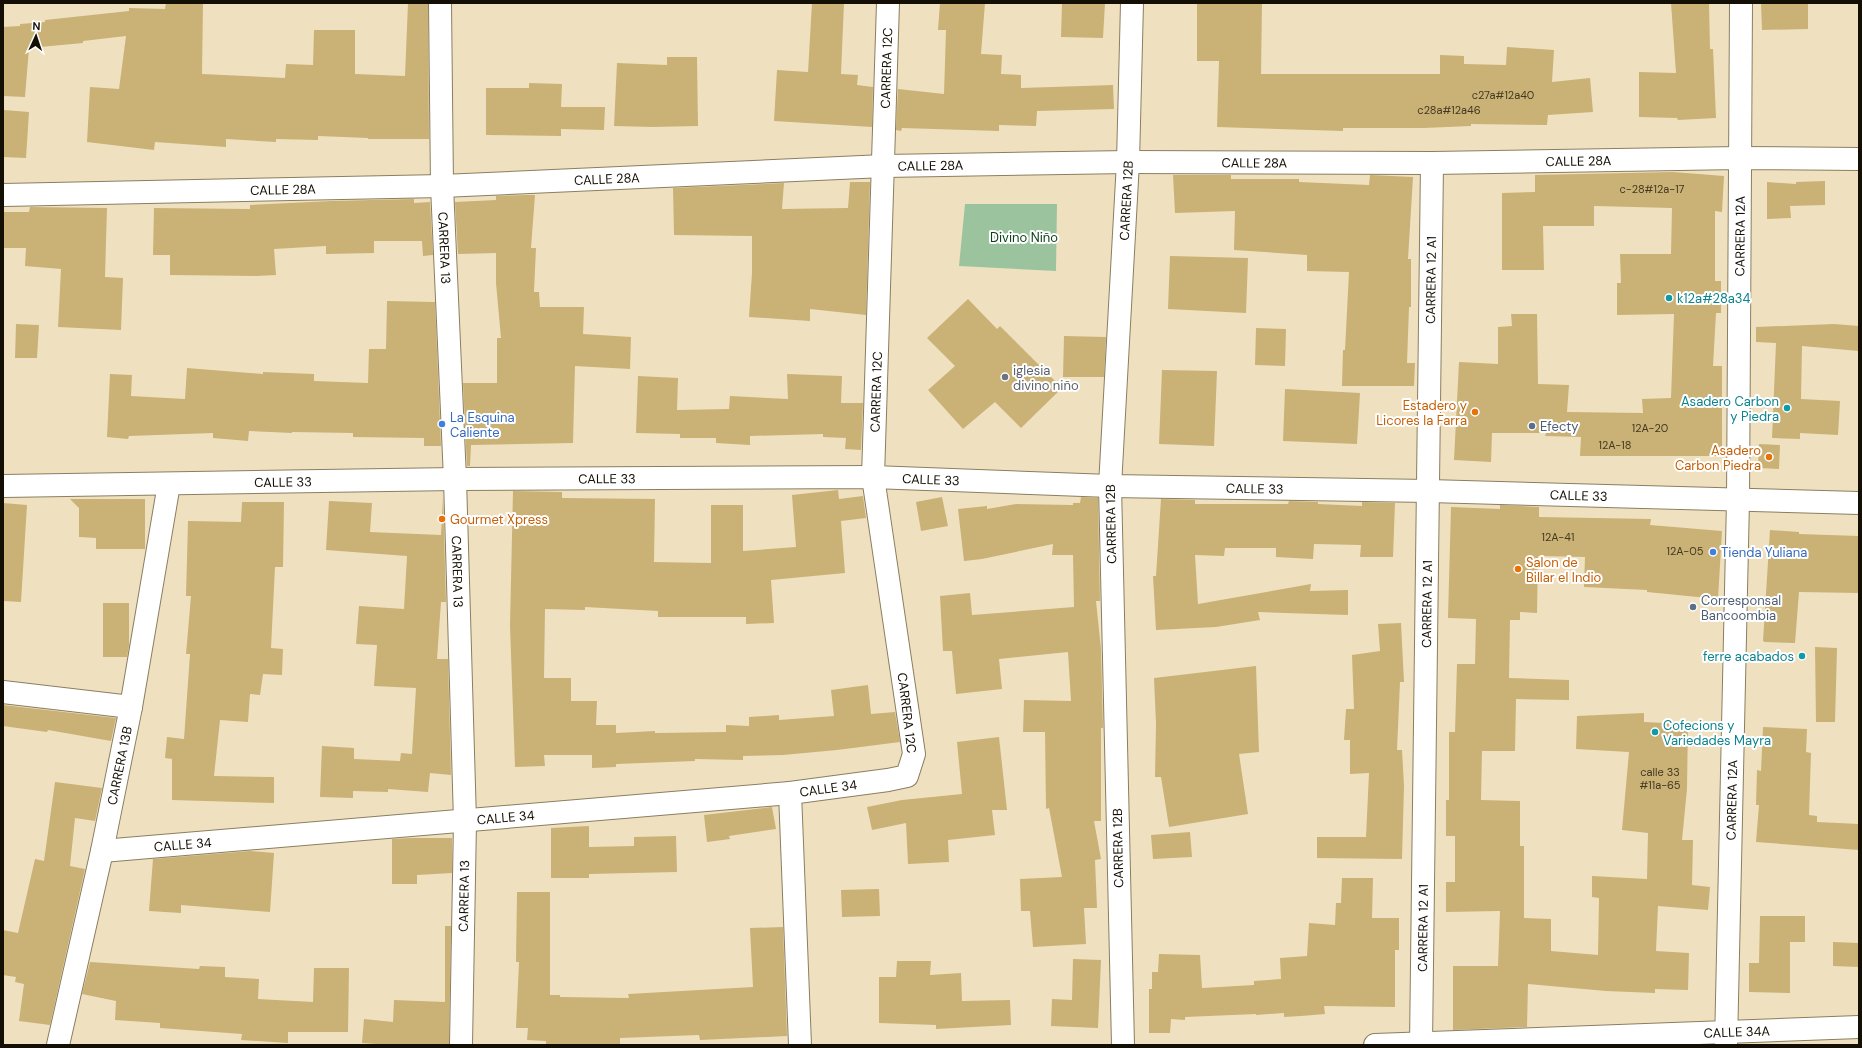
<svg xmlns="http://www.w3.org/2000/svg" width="1862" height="1048" font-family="'DM Sans',sans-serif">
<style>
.green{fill:#9bc49e}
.building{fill:#cab175}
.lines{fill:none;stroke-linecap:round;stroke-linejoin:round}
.minor-casing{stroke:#8b7e60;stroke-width:24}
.minor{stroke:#fff;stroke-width:22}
.culture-dot{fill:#0f9aa8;stroke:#fff;stroke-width:1.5}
.worship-dot{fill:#6b7280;stroke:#fff;stroke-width:1.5}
.food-dot{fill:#e8710a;stroke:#fff;stroke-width:1.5}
.shop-dot{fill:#3f7fe0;stroke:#fff;stroke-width:1.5}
.service-dot{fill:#5c6f8a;stroke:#fff;stroke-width:1.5}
.labels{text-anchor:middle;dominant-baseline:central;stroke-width:4;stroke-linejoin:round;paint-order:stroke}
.number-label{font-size:11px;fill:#423821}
.street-label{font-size:13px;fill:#140f05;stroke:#fff}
.park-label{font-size:13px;fill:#0a4217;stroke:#fff}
.culture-label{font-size:13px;fill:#0d838f;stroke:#fff;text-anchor:start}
.worship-label{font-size:13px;fill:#5b616d;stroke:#fff;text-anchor:start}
.food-label{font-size:13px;fill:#c56008;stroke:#fff;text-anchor:end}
.shop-label{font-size:13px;fill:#366cbe;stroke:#fff;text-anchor:start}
.service-label{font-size:13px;fill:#4e5e75;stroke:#fff;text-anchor:start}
</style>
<rect width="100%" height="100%" fill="#efe1c0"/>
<path class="green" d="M965,204H1057L1056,271L959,266Z"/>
<path class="building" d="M166,3H203L202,74L285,78L286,64L313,65L314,30H355V74L405,76L408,3H428L429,139H368V138L318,136V140L276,139V142L226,139V147L155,142L154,150L87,142L90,87L119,89L126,36L83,41V43L29,48L25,97L3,96V27L20,26V24L45,22V20L129,11V8L165,9Z
M812,3H844L841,74L858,75L857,85L873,87L872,127L774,121L777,70L808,72Z
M940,3H985L981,54L1002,55L1001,74L1021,75V88L1113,85L1114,109L1037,111L1036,126L999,125V131L902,128L901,131L896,130L898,89L944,94L946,30H938Z
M1062,3H1105L1103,38L1061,37Z
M1197,3H1262L1261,74H1440V55L1464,56V64L1506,65L1507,47L1554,50L1552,82L1590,78L1593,112L1548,115L1547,125L1471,124V126L1424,128H1343V131L1217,127L1219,61H1197Z
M1671,3H1709L1710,49H1713L1716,118L1678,120L1677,118L1639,117V72L1676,73Z
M1761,3H1808V29L1762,30Z
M667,57H697L698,126L652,127L614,126L617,63L667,65Z
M529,83L562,84L561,107H605L604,130L561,129V136L486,135V88H529Z
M4,110L29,112L26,158L3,157Z
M1673,172L1724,176L1722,212L1715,211V281H1721V313H1716L1713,366H1722V456H1580L1581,437L1545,436L1546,433H1492L1491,462L1454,460L1459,362L1498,364V327L1512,326L1511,314H1537L1538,384L1569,385L1567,412L1643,413L1642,399L1671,398L1674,314L1617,315V283H1621L1620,254H1671L1672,208L1594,206V226H1543L1544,270H1502V193L1535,192V175Z
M1173,175H1231V179H1299V182L1369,185L1370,175L1413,177L1408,259H1411V307H1409L1407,363H1415L1414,386H1342L1343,350H1345L1349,272L1307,271V255L1234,250L1235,211L1175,213Z
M1825,181V205L1790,206L1791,218L1767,219V182L1796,184V182Z
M850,182H870L866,315L810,309V321L749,317L752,273V236L674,235L673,188L784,183L782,209L848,208Z
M526,195H535L531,248H536L534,292H539L540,307H584L583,334L631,337L630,369L575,366L573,443L471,445L470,466H467L463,383H497V338H501L496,283V253L458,254L455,202L496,200V196Z
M414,199V203L430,202L433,255L423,256L422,241H374V253L326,254V246L274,249L276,275L256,276L170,275V255H153L154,208L250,209V205L331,201Z
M30,207L107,208L105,277L123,278L121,330L58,327L61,269L25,266L26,248H3V212H29Z
M1170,256L1248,258L1246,313L1168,309Z
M968,299L997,329L1000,326L1062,388L1021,428L995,402L963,429L928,390L955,366L927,338Z
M387,301L435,302L441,446H424V438L353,437V433L292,432V433L249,431L248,441L213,438V433L129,436L128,439L107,437L110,374L132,375L131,396L185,399L187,368L263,374V372L314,374V381L368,383L369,349H386Z
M16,324L39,325L37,358H15Z
M1834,324L1859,326V351L1802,346L1801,399L1840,401L1838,435L1800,433V439L1772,438L1776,343L1756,342V327Z
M1256,328L1286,329L1285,366L1255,365Z
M1064,336L1106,337L1104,377H1063Z
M1162,370L1217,371L1214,446L1159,444Z
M787,374L842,376L841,403H863L861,450L845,449L846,438L823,437V434L750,436V445L716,443V438H680V434L636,433L638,376L678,378L677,410L729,409L730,396L788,399Z
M1285,389L1360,393L1357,444L1283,441Z
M1759,444L1780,445L1779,469L1758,468Z
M838,490L839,499L863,496L866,518L841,521L845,573L771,580L774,623L746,624V617H658V611L585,607V610L545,609L544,678H571V701H597L596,725H616V733L655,731V733L726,732V725L749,726V717L779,715V720L834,716L831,690L868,685L871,714L895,712L900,742L837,750L783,755L743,756V760L695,759V761L616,764V767L592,768V755H544L545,766L515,767L510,626L513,491L562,492V498L655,499L654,562L711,563V505H743V551L796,547L792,495Z
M443,497L446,602H441L437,659H448L451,775L430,773L428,792L388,789V792L353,791V798L320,797L322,746L354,748V759L400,761L401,753L412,754L416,688L374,686L377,645L356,644L359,606L404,609L407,556L326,550L329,501L372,503L370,532L441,535Z
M942,497L948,526L921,531L916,502Z
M1081,497L1098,498L1100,601H1096L1101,649L1103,728H1101V821H1094L1101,859L1095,860L1097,908H1084L1086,944L1033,947L1030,911H1021L1020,879L1062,877L1049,808L1046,809L1045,732H1023L1024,700L1071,701L1068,652L999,659L1002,689L956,694L952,651H943L940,596L970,593L972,615L1074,607L1073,555H1052L1053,544L982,559L964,561L958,509L987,506V509L1016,504L1073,505V503H1080Z
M70,499H145V549H96V538L79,537V508Z
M1161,499L1195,500V504H1288L1289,501L1318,502V504L1362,506V502L1395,503L1393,557H1360L1361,545L1314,544L1313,559L1276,557V548H1225L1224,556L1195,555L1198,604L1311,584L1310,591L1348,590V615L1258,612L1260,620L1216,627L1156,630L1153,576H1156Z
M242,502H284L283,567H275L271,648L283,649L282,675L263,674L260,695L250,694L248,722L220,720L214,776L274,777V803L172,800V759L165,758L167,737L184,739L190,654H186L191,596H186L188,521L241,522Z
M3,503L27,505L21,602L3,601Z
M1500,505L1539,507V517L1651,519L1650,525L1722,531L1718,599L1647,592V590L1584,587L1585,557L1538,556L1537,613L1520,612V620H1510L1509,678L1569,680V700L1516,699L1515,751H1482L1481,800L1520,801V846H1524V918L1551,919V951L1598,955L1599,898L1592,897V876L1647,879L1648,833L1622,830L1629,752L1576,749L1577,716L1644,713V722L1688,724L1687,789L1682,840H1693L1692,885L1710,887L1708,910L1658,906L1656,951L1689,953L1688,990L1655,989V993L1606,991L1528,984L1527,1027L1453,1030V966H1498L1500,911L1446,912V882H1455V836H1446V800H1449V732H1455L1457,664H1475L1476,619L1448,618L1451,507L1500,509Z
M1770,530L1799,532V534L1859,536V593L1799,592L1795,643L1765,642L1763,641Z
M103,603H129V646L127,657H103Z
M1401,623L1404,682H1400L1397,750H1402L1404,786L1402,859L1317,858V837H1366L1369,773L1350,774V740H1344L1346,709H1354L1352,655L1380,651L1378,624Z
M1815,647L1837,648L1835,722H1816Z
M1256,666L1259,752L1239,754L1248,814L1169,827L1161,777H1155L1156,724L1154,678Z
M3,705L116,718L111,741L48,730L47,732L3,726Z
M1763,727L1807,729L1806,752L1811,753L1809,815L1817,816V822L1859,824V850L1756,842L1759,805H1756L1757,770L1761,771Z
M999,737L1007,810H992L995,835L948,840L949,862L908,864L906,823L872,830L867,807L902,800L962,794L957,742Z
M55,782L102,788L95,821L75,818L70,866L85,869L50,1025L19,1021L24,984L15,982L16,977L3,975V930L18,933L35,859L44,861Z
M772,807L776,829L729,836L730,839L707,842L704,815Z
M589,826V847L634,846V837L676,836L677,872L589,874V878H551V828Z
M1190,832L1192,857L1153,859L1151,835Z
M410,838H452V873L417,875V884H392V839Z
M250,851L274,853L270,912L181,905V913L149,911L153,859Z
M1342,878H1373L1372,918H1399V950H1395V1007L1324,1006L1325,1014L1301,1016L1284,1017V1013L1256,1015V1014L1185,1017V1020L1171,1019L1170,1033H1149V989H1152V972H1158L1159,954L1200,955L1202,988L1254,985V981L1281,979L1280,958L1307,956L1309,923L1335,925L1336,903H1341Z
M879,889L880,916L842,917L841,890Z
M517,892H550V995H560V997L629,998L628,994L753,987L750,928L783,927L787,1036L700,1040L699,1035L620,1038V1045H546V1041L527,1040L528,1028H516L519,962H516Z
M1760,916H1805V942H1790V993L1749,992V963H1759Z
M445,926H451L449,1045H391L362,1043L364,1019L393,1022L394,1000L445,1002Z
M1833,942L1859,943V967L1833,966Z
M1073,959L1101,960L1098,1028L1051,1026L1052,999L1072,1000Z
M897,961H931L930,975L961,973L962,1001L1010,1000L1011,1025L936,1029V1025L879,1023V977H896Z
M90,962L199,969L200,966L225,967V977L259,979L258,999L313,1002L314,968H349L348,1032H288V1043L241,1040L242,1034L160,1028V1023L115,1020L116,1001L82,994Z"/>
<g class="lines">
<g class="minor-casing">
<g id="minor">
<path id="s1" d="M440,3L442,186L455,479L465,821L461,1045"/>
<path id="s2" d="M3,195L442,186L884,166L1128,162L1432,163L1739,158L1859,159"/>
<path id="s3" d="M3,486L455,479L873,477L1110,486L1429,491L1859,503"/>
<path d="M3,692L131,707"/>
<path d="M790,793L800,1045"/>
<path id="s4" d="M102,851L790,793L888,780L907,776L914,754L873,477L888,3"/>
<path id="s5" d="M58,1045L102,851L131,707L169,484"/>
<path id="s6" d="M1123,1045L1110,486L1128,162L1132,3"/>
<path id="s7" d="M1375,1045L1859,1027"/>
<path id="s8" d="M1421,1045L1432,163"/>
<path id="s9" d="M1726,1045L1738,500L1741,3"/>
</g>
</g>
<use href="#minor" class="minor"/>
</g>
<g class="culture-dot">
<circle cx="1669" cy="298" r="4"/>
<circle cx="1787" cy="408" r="4"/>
<circle cx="1802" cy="656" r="4"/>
<circle cx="1655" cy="732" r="4"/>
</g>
<circle class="worship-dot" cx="1005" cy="377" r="4"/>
<g class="food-dot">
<circle cx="1475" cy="412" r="4"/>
<circle cx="1769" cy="457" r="4"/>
<circle cx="442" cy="519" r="4"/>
<circle cx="1518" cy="569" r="4"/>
</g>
<g class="shop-dot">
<circle cx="442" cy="424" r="4"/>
<circle cx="1713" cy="552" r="4"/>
</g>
<g class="service-dot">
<circle cx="1532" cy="426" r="4"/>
<circle cx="1693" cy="607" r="4"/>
</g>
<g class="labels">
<g class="number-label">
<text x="1503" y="95">c27a#12a40</text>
<text x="1449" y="110">c28a#12a46</text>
<text x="1652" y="189">c-28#12a-17</text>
<text x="1650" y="428">12A-20</text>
<text x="1615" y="445">12A-18</text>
<text x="1558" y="537">12A-41</text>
<text x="1685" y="551">12A-05</text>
<text x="1660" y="772">calle 33<tspan x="1660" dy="13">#11a-65</tspan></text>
</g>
<g class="street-label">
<text stroke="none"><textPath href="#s4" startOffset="1521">CARRERA 12C</textPath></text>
<text stroke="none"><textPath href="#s2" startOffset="1576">CALLE 28A</textPath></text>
<text stroke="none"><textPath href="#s2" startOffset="1252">CALLE 28A</textPath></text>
<text stroke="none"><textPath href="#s2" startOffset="928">CALLE 28A</textPath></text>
<text stroke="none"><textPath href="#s2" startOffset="604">CALLE 28A</textPath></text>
<text stroke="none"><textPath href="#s2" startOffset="280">CALLE 28A</textPath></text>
<text stroke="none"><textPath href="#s6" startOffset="845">CARRERA 12B</textPath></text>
<text stroke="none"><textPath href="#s9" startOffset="809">CARRERA 12A</textPath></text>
<text stroke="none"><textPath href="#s1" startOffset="245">CARRERA 13</textPath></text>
<text stroke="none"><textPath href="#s8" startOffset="765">CARRERA 12 A1</textPath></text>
<text stroke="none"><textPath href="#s4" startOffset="1197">CARRERA 12C</textPath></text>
<text stroke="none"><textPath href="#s3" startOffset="604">CALLE 33</textPath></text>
<text stroke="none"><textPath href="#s3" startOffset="928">CALLE 33</textPath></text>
<text stroke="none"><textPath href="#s3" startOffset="280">CALLE 33</textPath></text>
<text stroke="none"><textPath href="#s3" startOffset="1252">CALLE 33</textPath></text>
<text stroke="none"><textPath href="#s3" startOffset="1576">CALLE 33</textPath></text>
<text transform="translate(1111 524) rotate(-91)">CARRERA 12B</text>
<text stroke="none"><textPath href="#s1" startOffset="569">CARRERA 13</textPath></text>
<text stroke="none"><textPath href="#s8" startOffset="441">CARRERA 12 A1</textPath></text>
<text transform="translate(907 713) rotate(83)">CARRERA 12C</text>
<text stroke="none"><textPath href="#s5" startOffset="286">CARRERA 13B</textPath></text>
<text stroke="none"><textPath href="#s4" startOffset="729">CALLE 34</textPath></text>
<text stroke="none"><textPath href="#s9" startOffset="245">CARRERA 12A</textPath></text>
<text stroke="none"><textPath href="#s4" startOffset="405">CALLE 34</textPath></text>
<text stroke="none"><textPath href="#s4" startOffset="81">CALLE 34</textPath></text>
<text transform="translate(1118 848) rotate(-91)">CARRERA 12B</text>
<text transform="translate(464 896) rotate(-89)">CARRERA 13</text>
<text stroke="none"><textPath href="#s8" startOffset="117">CARRERA 12 A1</textPath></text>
<text stroke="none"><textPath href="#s7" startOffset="362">CALLE 34A</textPath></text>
</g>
<g class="park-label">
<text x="1024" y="237">Divino Niño</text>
</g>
<g class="culture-label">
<text x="1677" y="298">k12a#28a34</text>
<text x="1779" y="401" text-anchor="end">Asadero Carbon<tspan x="1779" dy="15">y Piedra</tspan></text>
<text x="1794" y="656" text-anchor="end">ferre acabados</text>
<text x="1663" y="725">Cofecions y<tspan x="1663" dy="15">Variedades Mayra</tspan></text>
</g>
<g class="worship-label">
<text x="1013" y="370">iglesia<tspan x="1013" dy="15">divino niño</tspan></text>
</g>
<g class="food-label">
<text x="1467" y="405">Estadero y<tspan x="1467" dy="15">Licores la Farra</tspan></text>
<text x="1761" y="450">Asadero<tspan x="1761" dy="15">Carbon Piedra</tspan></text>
<text x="450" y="519" text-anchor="start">Gourmet Xpress</text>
<text x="1526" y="562" text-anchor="start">Salon de<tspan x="1526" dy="15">Billar el Indio</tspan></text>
</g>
<g class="shop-label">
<text x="450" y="417">La Esquina<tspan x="450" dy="15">Caliente</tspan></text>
<text x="1721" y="552">Tienda Yuliana</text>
</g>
<g class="service-label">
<text x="1540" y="426">Efecty</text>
<text x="1701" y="600">Corresponsal<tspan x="1701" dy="15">Bancoombia</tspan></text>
</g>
</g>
<rect width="1862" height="1048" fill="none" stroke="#140f05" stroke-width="8"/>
<g transform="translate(36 36) rotate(3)" stroke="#ffffff" stroke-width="3" paint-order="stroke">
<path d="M0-3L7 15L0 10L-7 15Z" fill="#140f05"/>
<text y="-6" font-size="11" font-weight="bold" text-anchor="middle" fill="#140f05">N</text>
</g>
</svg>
